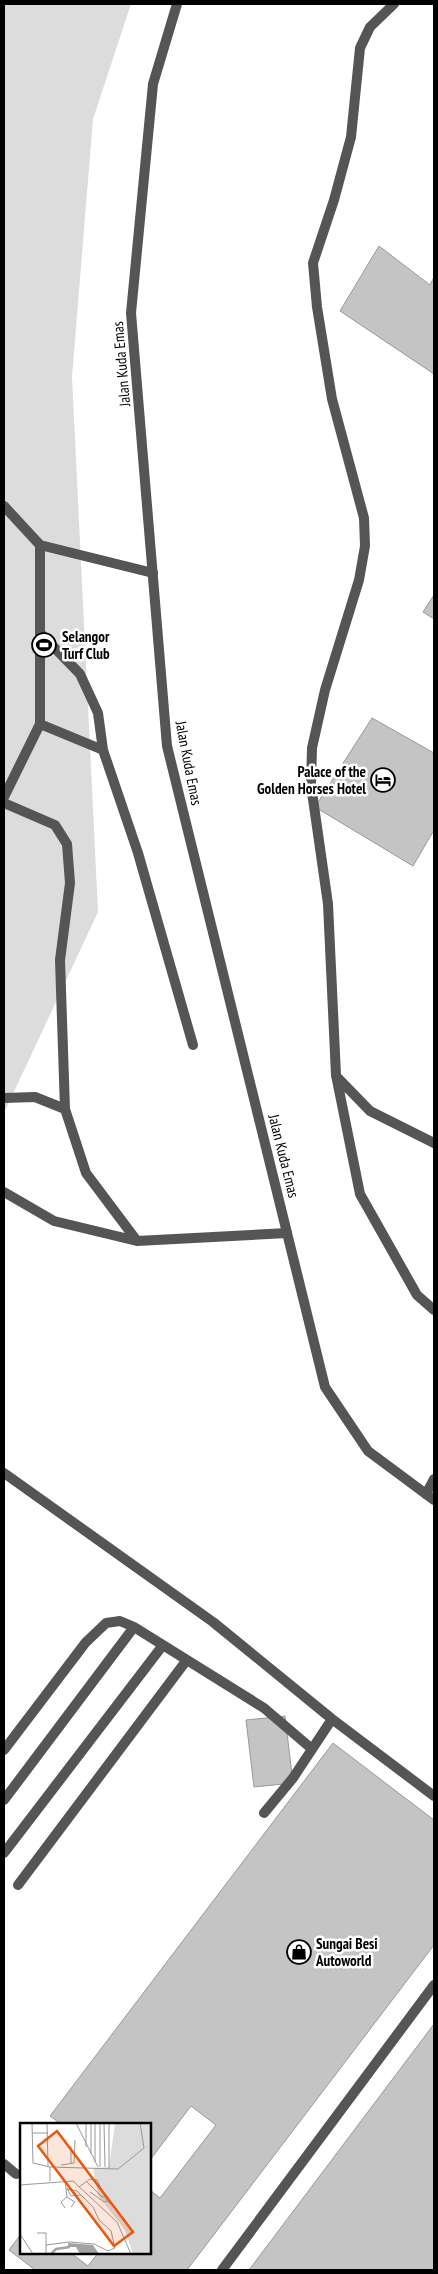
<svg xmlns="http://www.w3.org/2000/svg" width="438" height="2274" font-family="'PT Sans Narrow',sans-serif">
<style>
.green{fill:#dcdcdc}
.building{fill:#c4c4c4;stroke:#999}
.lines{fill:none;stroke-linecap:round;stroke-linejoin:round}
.service{stroke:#555;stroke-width:10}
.tertiary{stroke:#555;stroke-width:10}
.labels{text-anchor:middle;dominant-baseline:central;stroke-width:5;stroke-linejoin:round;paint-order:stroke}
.street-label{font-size:15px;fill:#000;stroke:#fff}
.poi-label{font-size:15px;font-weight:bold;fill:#000;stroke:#fff;text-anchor:start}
.inset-river{fill:none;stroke:#a3a3a3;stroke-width:2.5}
.inset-road{fill:none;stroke:#999;stroke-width:1}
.view{fill:#e8590c;fill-opacity:0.15;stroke:#e8590c;stroke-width:2.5}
.inset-edge{fill:none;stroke:#000;stroke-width:2.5}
</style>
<rect width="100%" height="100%" fill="#fff"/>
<path class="green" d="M4,4H131L93,119L72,377L98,912L4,1113Z"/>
<path class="building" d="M379,246L430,285L434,277V374L340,311Z
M434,595V619L423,612Z
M372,718L434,753V830L413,866L315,807Z
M285,1716L293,1783L254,1787L246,1720Z
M333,1743L434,1820V1945L187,2270H35L9,2250L21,2234V2253H71L88,2266L98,2253H150V2190L160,2198L216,2125L191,2106L150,2160V2124H61L50,2116Z
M434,2024V2270H249Z"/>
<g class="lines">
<path class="service" d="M394,4L370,27L360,48L351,137L334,200L313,263L317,307L332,399L364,518L365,546L359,580L325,690L312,748L311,785L328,904L336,1075L360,1194L417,1295L434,1310
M4,506L40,545V724L4,797
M40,545L153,573
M41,634L80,674L98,713L103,750
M40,724L103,750L138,853L193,1045
M4,803L55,825L67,844L70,883L60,960L65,1109L86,1173L137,1241
M336,1076L370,1111L434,1143
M4,1098L35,1097L65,1109
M4,1192L54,1221L137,1241L287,1233
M4,1473L213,1622L332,1719L434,1796
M426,1494L434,1479
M4,1750L86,1642L106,1623L120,1621L134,1627L264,1708L312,1749
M4,1800L134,1627
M264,1813L293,1778L332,1719
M4,1853L163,1645
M18,1885L186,1661
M4,2164L16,2174
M222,2270L434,1985"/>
<path class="tertiary" d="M177,4L153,84L131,313L167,746L325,1387L368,1451L434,1500"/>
</g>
<defs>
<g id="stadium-ring" transform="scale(1.25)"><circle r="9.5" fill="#fff" stroke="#000" stroke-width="1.5"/><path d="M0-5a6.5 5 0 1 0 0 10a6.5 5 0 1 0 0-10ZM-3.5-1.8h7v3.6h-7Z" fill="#000"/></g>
<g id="hotel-ring" transform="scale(1.25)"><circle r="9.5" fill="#fff" stroke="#000" stroke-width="1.5"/><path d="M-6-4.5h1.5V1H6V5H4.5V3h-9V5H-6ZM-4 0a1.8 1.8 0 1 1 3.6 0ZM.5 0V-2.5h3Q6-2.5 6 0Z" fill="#000"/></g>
<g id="shop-ring" transform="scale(1.25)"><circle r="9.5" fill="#fff" stroke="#000" stroke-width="1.5"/><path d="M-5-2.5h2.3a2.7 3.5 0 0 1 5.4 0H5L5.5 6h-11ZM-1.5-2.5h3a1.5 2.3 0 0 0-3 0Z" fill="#000"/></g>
</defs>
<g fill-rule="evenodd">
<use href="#stadium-ring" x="44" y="645"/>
<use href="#hotel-ring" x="383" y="780"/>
<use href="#shop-ring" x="299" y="1952"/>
</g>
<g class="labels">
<g class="street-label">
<text transform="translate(121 364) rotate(-95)">Jalan Kuda Emas</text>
<text transform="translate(189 763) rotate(79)">Jalan Kuda Emas</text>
<text transform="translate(284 1156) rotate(76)">Jalan Kuda Emas</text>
</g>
<g class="poi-label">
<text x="62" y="636">Selangor<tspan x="62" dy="17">Turf Club</tspan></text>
<text x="366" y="771" text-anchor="end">Palace of the<tspan x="366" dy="17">Golden Horses Hotel</tspan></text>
<text x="316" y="1943">Sungai Besi<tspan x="316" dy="17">Autoworld</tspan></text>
</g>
</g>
<g transform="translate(20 2123)">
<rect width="131" height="131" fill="#fff"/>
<path d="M95,0H131V131H113L105,107L78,72L73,45L89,44Z" fill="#dcdcdc"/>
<path d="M48,120L73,122L79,131H60L56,124H48Z" fill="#a3a3a3"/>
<path class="inset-river" d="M31,131L36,126L50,124"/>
<path class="inset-road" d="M12,0L13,40L30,44M27,0L28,43M56,0L78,44M71,0V31M84,0L85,44M89,0V45M12,10H28M66,24V0M75,39V0M51,41V23M41,42L54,40L55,17M80,44V0M45,57L47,74L55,79L51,84M30,58V44L98,46L124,25L120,0M67,59L82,74L86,73M0,62L53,58L97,99L111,131M59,64L70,56L77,57L87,78L97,86M47,65L51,73L61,72M70,69L84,79L87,78M45,85L41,79L47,74M17,110H26V131M0,111L13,131M26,122L49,119L74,121L88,128L95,125L91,108L79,97L73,84L57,68L46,66"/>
<path class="view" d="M37,8L113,109L94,123L18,23Z"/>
<rect width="131" height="131" class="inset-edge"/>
</g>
<rect width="438" height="2274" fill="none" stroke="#000000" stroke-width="10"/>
</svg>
